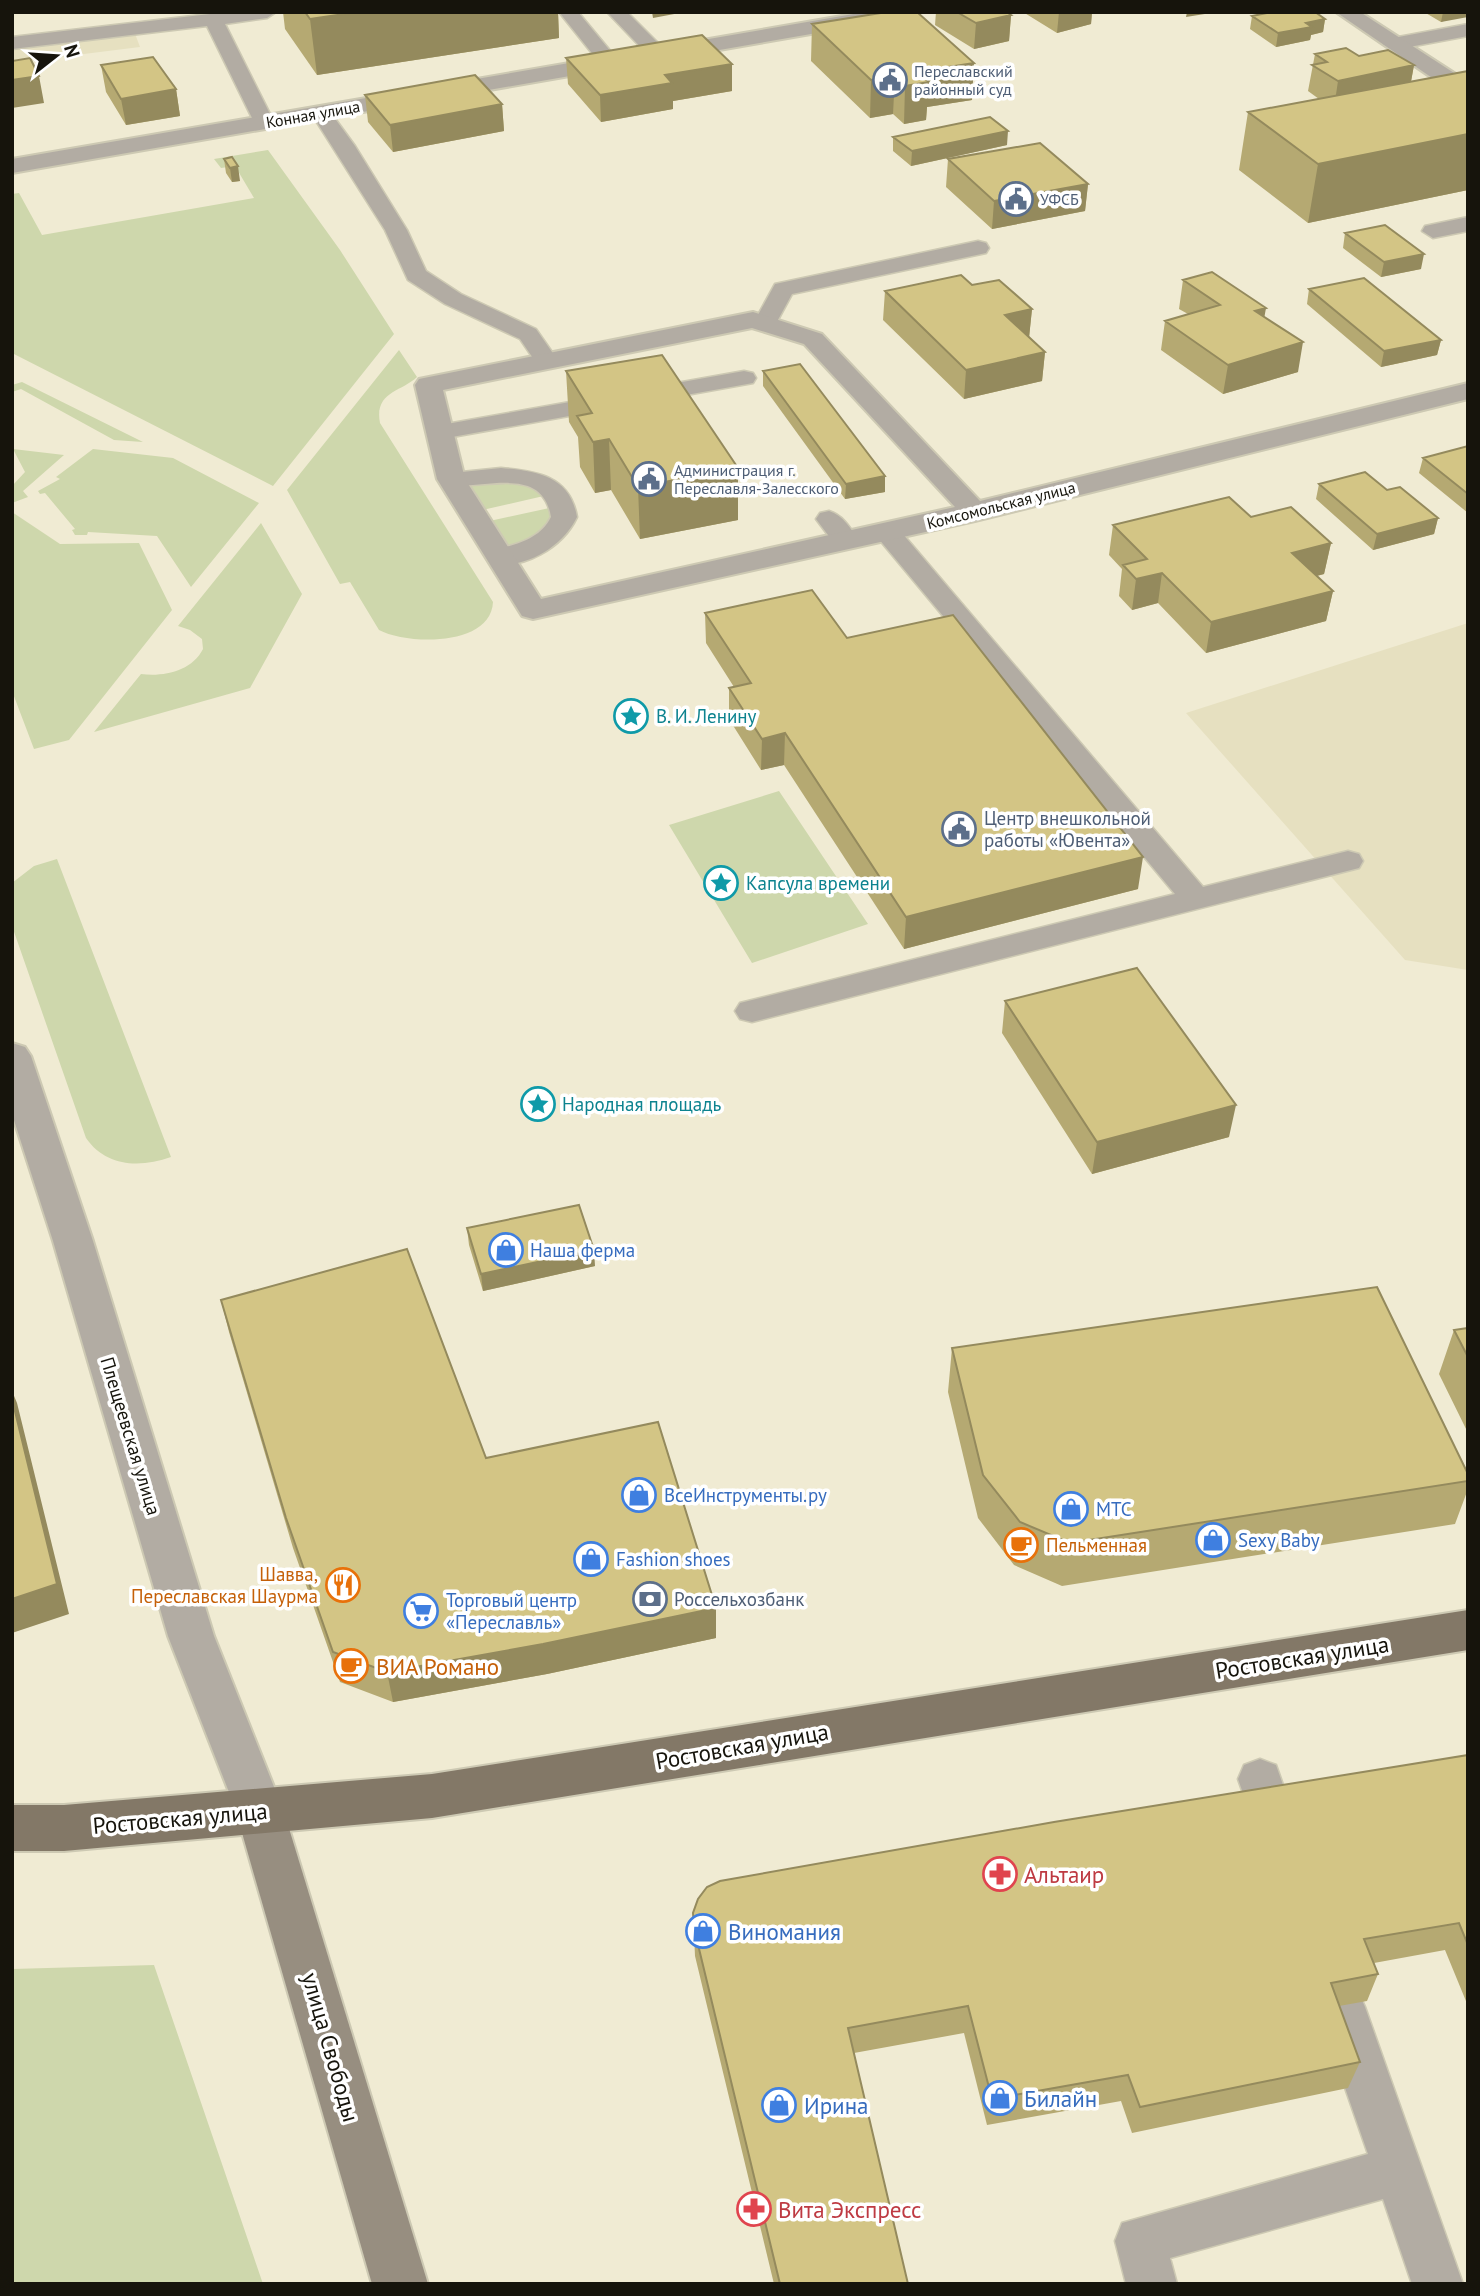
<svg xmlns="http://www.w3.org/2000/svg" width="1480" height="2296" font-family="'PT Sans',sans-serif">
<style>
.built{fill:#e6e0c0}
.green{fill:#ced7ac}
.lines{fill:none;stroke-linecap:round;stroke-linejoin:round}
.service-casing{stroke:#cdc9b3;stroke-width:3}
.minor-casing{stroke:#cdc9b3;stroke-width:4}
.tertiary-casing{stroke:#cdc9b3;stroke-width:4}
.secondary-casing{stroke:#cdc9b3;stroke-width:4}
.primary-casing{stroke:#cdc9b3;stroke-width:4}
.service{fill:#b2aca3;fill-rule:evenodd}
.minor{fill:#b2aca3;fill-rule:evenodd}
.tertiary{fill:#b2aca3;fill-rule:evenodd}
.secondary{fill:#978e80;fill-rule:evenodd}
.primary{fill:#837867;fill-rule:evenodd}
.wall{fill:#b5a972}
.shaded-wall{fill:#948a5d}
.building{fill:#d3c585;stroke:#948a5d;stroke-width:2}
.labels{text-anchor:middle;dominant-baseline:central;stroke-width:7;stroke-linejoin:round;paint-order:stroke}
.far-service-label{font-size:16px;fill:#4e5e75;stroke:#fff;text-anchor:start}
.far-street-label{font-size:16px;fill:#16140c;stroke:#fff}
.culture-label{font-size:19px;fill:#0d838f;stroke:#fff;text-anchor:start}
.service-label{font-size:19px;fill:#4e5e75;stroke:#fff;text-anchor:start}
.shop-label{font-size:19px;fill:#366cbe;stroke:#fff;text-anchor:start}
.street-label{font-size:19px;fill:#16140c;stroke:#fff}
.food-label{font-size:19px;fill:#c56008;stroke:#fff;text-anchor:start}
.near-street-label{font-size:23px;fill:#16140c;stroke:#fff}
.near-food-label{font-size:23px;fill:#c56008;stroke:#fff;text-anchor:start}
.near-health-label{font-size:23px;fill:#be3a42;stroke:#fff;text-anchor:start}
.near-shop-label{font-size:23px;fill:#366cbe;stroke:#fff;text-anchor:start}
</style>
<rect width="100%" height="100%" fill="#f0ebd3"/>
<path class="built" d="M134,31L140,47L12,63V46Z
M1468,623V970L1405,960L1186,713Z"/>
<path class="green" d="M268,150L340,250L394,334L273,486L12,353V194L19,193L42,235L254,198L235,166L221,168L214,159Z
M399,350L417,377C401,392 374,392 380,423L493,602C491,647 407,645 379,630L350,582L340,584L287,490Z
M22,382L143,442L114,440L21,389L12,392V385Z
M13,449L64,455L23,491L28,497L12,503V486L25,472Z
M93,449L173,458L259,503L191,587L157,536L88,532L87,535H75L72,530L75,529L45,493L40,494L38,491L60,479L56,477Z
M510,478L548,495L478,511L460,481Z
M554,507L556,524L506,553L485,522Z
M12,512L60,544L139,543L172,610L69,740L34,749L12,691Z
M261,523L302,594L250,688L94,732L141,674C164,677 192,671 203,649L202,639L190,630L178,626Z
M779,791L868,924L752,963L669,825Z
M57,859L171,1157C140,1168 106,1167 86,1138L12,926V883L34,866Z
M154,1965L263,2284H12V1969Z"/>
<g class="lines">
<g class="service-casing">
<path id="service" d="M227,12H276L267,18L225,24L274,122L271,126H257L254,122L207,26L12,49V37Z
M559,12H578L617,59L620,63L617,67H603Z
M607,12H627L665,50L668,54L665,58H651Z
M1468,24V36L1393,50L1383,44L1393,38Z
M321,107L328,109L355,146L407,230L426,271L461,294L536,329L559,362L555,367H539L520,339L445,304L408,280L385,230L311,113Z
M1468,217V231L1433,238L1422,231L1425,226Z
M978,241L986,243L989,248L986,253L792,294L773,329H757L753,324L775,284Z
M744,371L753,373L756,378L753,383L441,439L432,437L429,432L432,427L441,425Z
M501,468C537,471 570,476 577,517C563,547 523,571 490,563L486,557L490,551C513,545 539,541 551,517C542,461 477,493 442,484L438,479L442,474Z
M829,511C843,515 851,529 859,541L855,547H837L816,519L820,513Z
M887,524L896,526L1203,887L1348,851L1359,854L1363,861L1359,868L752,1022L740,1019L735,1011L740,1003L1175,894L878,538L874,532L878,526Z
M1260,1759L1276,1765L1294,1816L1288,1830L1272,1836L1256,1830L1238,1779L1244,1765Z
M1341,1984L1358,1991L1365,2007L1463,2284H1412L1383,2199L1170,2258L1177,2284H1126L1115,2241L1122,2223L1368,2154L1317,2007L1324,1991Z"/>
</g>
<g class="minor-casing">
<path id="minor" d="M865,12H913L903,18L12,173V159Z
M753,312L822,334L980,501L1468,383V399L975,521L533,619L522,616L437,479L415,385L419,379ZM752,328L804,344L955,507L541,599L465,479L443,390Z"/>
</g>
<g class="tertiary-casing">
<path id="tertiary" d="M1336,12H1360L1468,82V99L1460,97Z
M12,1043L25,1047L31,1056L93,1241L214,1636L284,1812L277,1828L260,1834L243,1828L168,1636L53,1241L12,1114Z"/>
</g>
<g class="secondary-casing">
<path id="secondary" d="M260,1790L277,1796L284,1812L428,2284H372L236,1812L243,1796Z"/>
</g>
<g class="primary-casing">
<path id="primary" d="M1468,1610V1650L432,1818L64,1851H12V1805H64L432,1774Z"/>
</g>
<use href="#service" class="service"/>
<use href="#minor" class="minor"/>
<use href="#tertiary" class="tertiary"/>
<use href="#secondary" class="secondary"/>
<use href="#primary" class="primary"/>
</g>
<path class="wall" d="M283,12H558L559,38L317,75L285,29Z
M936,12H1006L1011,15L1009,41L974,49L935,25Z
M1023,12H1092L1091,24L1057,33Z
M1424,12H1468L1441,22Z
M1252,16L1325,19L1323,32L1311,35L1310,40L1276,47L1250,29Z
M812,24L972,100L927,107L926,120L904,124L893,114L870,118L811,61Z
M1315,54L1359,56L1414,65L1411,82L1468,71V190L1308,223L1239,170L1248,112L1319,99L1308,91Z
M566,58L732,91L673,101V109L601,122L568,84Z
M101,65L176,89L180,116L126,125L106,92Z
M365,95L502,104L504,131L393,152L368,122Z
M893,137L1007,145L911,166L893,151Z
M224,159L240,181L232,182L226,173Z
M948,159L1088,184L1085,211L992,229L946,187Z
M1345,233L1421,269L1381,277L1343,248Z
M1183,280L1264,317L1298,372L1223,394L1161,350L1165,321L1188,314L1179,309Z
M972,285L1032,309L1029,337L1045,352L1042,381L964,399L883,320L885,291Z
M1309,289L1441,340L1437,355L1381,367L1307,304Z
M566,371L738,520L640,539L611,490L595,493L580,467L578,437L569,422Z
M763,371L885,476V492L845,499L763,386Z
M1468,446V513L1419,473L1423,458Z
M1319,484L1387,490L1438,518L1434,534L1373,550L1316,499Z
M1251,517L1331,543L1324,574L1317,576L1333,591L1326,621L1206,653L1158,603L1132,610L1119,596L1122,569L1109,555L1113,525Z
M705,613L847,638L1138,889L904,949L784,765L761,770L729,719V688L734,687L706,643Z
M1005,1001L1229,1137L1092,1174L1002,1033Z
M467,1228L595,1266L483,1291L469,1245Z
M221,1300L486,1458L716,1638L547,1674L393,1702L340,1682L293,1548L229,1332Z
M1468,1328V1433L1439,1374L1454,1330Z
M952,1348L1468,1481V1489L1455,1524L1062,1586L1014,1565L978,1518L948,1392Z
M1468,1755V2006L1445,1950L1374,1963L1378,1974L1367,2001L1339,2006L1360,2062L1348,2088L1132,2133L1121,2101L987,2125L964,2033L854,2053L908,2284H774L695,1956L693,1913Z"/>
<path class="shaded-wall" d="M358,12H558L559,38L317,75L310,19Z
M652,12H685L653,18Z
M1059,12H1092L1091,24L1057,33Z
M1187,12H1211V13L1186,17Z
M1443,12H1468V17L1441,22Z
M1011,15L1009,41L974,49L976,23Z
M1325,19L1323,32L1311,35L1310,40L1276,47L1278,33L1306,23Z
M974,63L972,100L927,107L926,120L904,124L905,86L917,72Z
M732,64V91L673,101V109L601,122L600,95L665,75Z
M1414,65L1409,92L1334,108L1338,81Z
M39,76L44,103L12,108V80Z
M895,76L893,114L870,118L871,80Z
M176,89L180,116L126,125L121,99Z
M502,104L504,131L393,152L390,125Z
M1008,131L1007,145L911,166L912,151Z
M1468,134V190L1308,223L1318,164Z
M238,166L240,181L232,182L230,168Z
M1088,184L1085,211L992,229L994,201Z
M1424,254L1421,269L1381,277L1384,262Z
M1266,308L1261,336L1255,311Z
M1032,309L1029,338L1005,315Z
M1441,340L1437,355L1381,367L1384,351Z
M1303,342L1298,372L1223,394L1228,365Z
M1045,352L1042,381L964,399L966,370Z
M609,439L611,490L595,493L593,442Z
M738,468V520L640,539L638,487Z
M885,476V492L845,499L846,484Z
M1438,518L1434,534L1373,550L1377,534Z
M1331,543L1324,574L1286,583L1292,553Z
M1162,573L1158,603L1132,610L1136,579Z
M1333,591L1326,621L1206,653L1211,622Z
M785,733L784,765L761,770L762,739Z
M1143,857L1138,889L904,949L906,917Z
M1236,1105L1229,1137L1092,1174L1097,1142Z
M594,1250L595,1266L483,1291L481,1274Z
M12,1391L17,1403L69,1614L12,1633Z
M716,1608V1638L547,1674L393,1702L387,1672Z"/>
<path class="building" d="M305,12H358L310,19Z
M887,12H917L974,63L917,72L929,82L905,86L895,76L871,80L812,24Z
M957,12H1006L1011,15L976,23Z
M1272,12H1315L1325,19L1306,23L1312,27L1278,33L1252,16Z
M702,35L732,64L665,75L672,83L600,95L566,58Z
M1346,48L1359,56L1388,50L1414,65L1338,81L1312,65L1327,62L1315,54Z
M153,57L176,89L121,99L101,65Z
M30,58L39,76L12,80V61Z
M1468,71V134L1318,164L1248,112Z
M475,75L502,104L390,125L365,95Z
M990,117L1008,131L912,151L893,137Z
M1040,143L1088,184L994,201L948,159Z
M232,157L238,166L230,168L224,159Z
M1385,225L1424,254L1384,262L1345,233Z
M1212,272L1266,308L1255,311L1303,342L1228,365L1165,321L1220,305L1183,280Z
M961,275L972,285L999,280L1032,309L1005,315L1045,352L966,370L885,291Z
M1364,278L1441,340L1384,351L1309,289Z
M662,355L738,468L638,487L609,439L593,442L577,416L592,413L566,371Z
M800,364L885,476L846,484L763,371Z
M1468,446V494L1423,458Z
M1365,472L1387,490L1400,487L1438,518L1377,534L1319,484Z
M1229,497L1251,517L1291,507L1331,543L1292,553L1333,591L1211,622L1162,573L1136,579L1123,565L1147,559L1113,525Z
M812,590L847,638L953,615L1143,857L906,917L785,733L762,739L729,688L751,683L705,613Z
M1137,968L1236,1105L1097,1142L1005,1001Z
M579,1205L594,1250L481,1274L467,1228Z
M407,1249L486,1458L658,1422L716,1608L543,1644L387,1672L333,1652L286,1518L221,1300Z
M1377,1287L1468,1474V1481L1070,1543L1020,1522L983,1475L952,1348Z
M1468,1328V1357L1454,1330Z
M12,1399L57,1584L12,1599Z
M1468,1755V1945L1459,1923L1364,1939L1378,1974L1331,1983L1360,2062L1140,2107L1128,2075L992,2099L968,2006L848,2028L908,2284H780L694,1928L693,1913L698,1899L707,1887L720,1881L1054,1822Z"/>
<defs>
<g id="civic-ring" transform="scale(1.75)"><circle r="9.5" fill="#fff" stroke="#5c6f8a" stroke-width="1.5"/><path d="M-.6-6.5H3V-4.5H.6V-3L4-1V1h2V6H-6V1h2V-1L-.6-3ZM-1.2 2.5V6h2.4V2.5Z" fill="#5c6f8a"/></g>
<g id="sight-ring" transform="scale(1.75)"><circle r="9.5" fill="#fff" stroke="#0f9aa8" stroke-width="1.5"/><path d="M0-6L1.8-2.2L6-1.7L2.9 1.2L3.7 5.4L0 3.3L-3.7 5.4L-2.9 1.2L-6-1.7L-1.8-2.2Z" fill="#0f9aa8"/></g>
<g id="shop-ring" transform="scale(1.75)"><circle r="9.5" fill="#fff" stroke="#3f7fe0" stroke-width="1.5"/><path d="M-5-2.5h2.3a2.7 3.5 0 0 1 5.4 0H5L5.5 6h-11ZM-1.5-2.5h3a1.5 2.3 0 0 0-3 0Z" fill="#3f7fe0"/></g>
<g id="cafe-ring" transform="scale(1.75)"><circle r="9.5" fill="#fff" stroke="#e8710a" stroke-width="1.5"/><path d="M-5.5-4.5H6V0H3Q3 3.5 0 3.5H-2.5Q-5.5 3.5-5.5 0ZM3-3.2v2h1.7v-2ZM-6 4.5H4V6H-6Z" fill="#e8710a"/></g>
<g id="restaurant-ring" transform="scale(1.75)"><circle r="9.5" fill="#fff" stroke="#e8710a" stroke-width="1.5"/><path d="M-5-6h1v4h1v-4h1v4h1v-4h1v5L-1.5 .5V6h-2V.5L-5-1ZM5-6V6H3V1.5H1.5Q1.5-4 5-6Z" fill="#e8710a"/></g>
<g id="bank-ring" transform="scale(1.75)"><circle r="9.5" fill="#fff" stroke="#5c6f8a" stroke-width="1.5"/><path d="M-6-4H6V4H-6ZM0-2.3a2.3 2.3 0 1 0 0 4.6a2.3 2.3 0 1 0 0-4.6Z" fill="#5c6f8a"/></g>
<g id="supermarket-ring" transform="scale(1.75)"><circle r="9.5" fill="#fff" stroke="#3f7fe0" stroke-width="1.5"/><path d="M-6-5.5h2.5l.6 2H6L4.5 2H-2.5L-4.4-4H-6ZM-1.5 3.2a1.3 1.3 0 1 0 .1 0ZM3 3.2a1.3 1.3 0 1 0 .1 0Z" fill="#3f7fe0"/></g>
<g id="pharmacy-ring" transform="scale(1.75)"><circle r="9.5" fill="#fff" stroke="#e0444e" stroke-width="1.5"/><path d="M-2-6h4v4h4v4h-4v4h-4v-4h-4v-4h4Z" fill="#e0444e"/></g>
</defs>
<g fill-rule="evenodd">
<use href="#civic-ring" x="890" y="80"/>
<use href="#civic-ring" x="1016" y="199"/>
<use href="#civic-ring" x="649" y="479"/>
<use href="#sight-ring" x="631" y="716"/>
<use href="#civic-ring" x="959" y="829"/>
<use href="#sight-ring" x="721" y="883"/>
<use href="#sight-ring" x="538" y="1104"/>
<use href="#shop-ring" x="506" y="1250"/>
<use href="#shop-ring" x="639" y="1495"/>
<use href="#shop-ring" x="1071" y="1509"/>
<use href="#shop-ring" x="1213" y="1540"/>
<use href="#cafe-ring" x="1021" y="1545"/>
<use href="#shop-ring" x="591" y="1559"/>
<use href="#restaurant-ring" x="343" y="1585"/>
<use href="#bank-ring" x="650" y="1599"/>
<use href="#supermarket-ring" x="421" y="1611"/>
<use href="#cafe-ring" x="351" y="1666"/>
<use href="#pharmacy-ring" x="1000" y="1874"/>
<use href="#shop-ring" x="703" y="1931"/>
<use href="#shop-ring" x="1000" y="2098"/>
<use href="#shop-ring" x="779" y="2105"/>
<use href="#pharmacy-ring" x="754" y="2209"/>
</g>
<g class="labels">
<g class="far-service-label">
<text x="914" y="71">Переславский<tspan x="914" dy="18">районный суд</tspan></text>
<text x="1040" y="199">УФСБ</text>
<text x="674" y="470">Администрация г.<tspan x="674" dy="18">Переславля-Залесского</tspan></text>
</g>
<g class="far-street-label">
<text transform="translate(313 114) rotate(-10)">Конная улица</text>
<text transform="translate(1001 505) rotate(-14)">Комсомольская улица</text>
</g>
<g class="culture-label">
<text x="656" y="716">В. И. Ленину</text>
<text x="746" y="883">Капсула времени</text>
<text x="562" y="1104">Народная площадь</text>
</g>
<g class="service-label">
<text x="984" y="818">Центр внешкольной<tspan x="984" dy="22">работы «Ювента»</tspan></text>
<text x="674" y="1599">Россельхозбанк</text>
</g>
<g class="shop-label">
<text x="530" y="1250">Наша ферма</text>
<text x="664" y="1495">ВсеИнструменты.ру</text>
<text x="1096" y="1509">МТС</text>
<text x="1238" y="1540">Sexy Baby</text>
<text x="616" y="1559">Fashion shoes</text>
<text x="446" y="1600">Торговый центр<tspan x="446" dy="22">«Переславль»</tspan></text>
</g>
<g class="street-label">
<text transform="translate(131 1436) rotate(73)">Плещеевская улица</text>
</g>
<g class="food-label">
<text x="1046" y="1545">Пельменная</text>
<text x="318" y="1574" text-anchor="end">Шавва,<tspan x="318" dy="22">Переславская Шаурма</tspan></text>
</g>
<g class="near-street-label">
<text transform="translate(1302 1657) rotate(-9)">Ростовская улица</text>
<text transform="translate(742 1746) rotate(-10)">Ростовская улица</text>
<text transform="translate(180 1818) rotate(-5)">Ростовская улица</text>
<text transform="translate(331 2047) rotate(74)">улица Свободы</text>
</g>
<g class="near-food-label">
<text x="376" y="1666">ВИА Романо</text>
</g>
<g class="near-health-label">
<text x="1024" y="1874">Альтаир</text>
<text x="778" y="2209">Вита Экспресс</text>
</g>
<g class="near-shop-label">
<text x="728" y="1931">Виномания</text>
<text x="1024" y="2098">Билайн</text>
<text x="804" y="2105">Ирина</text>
</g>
</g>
<rect width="1480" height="2296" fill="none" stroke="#16140c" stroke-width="28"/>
<g transform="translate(56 56) rotate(73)" stroke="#ffffff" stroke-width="5" paint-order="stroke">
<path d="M0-5L12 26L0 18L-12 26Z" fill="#16140c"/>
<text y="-10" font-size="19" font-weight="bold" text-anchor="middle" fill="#16140c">N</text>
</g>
</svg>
